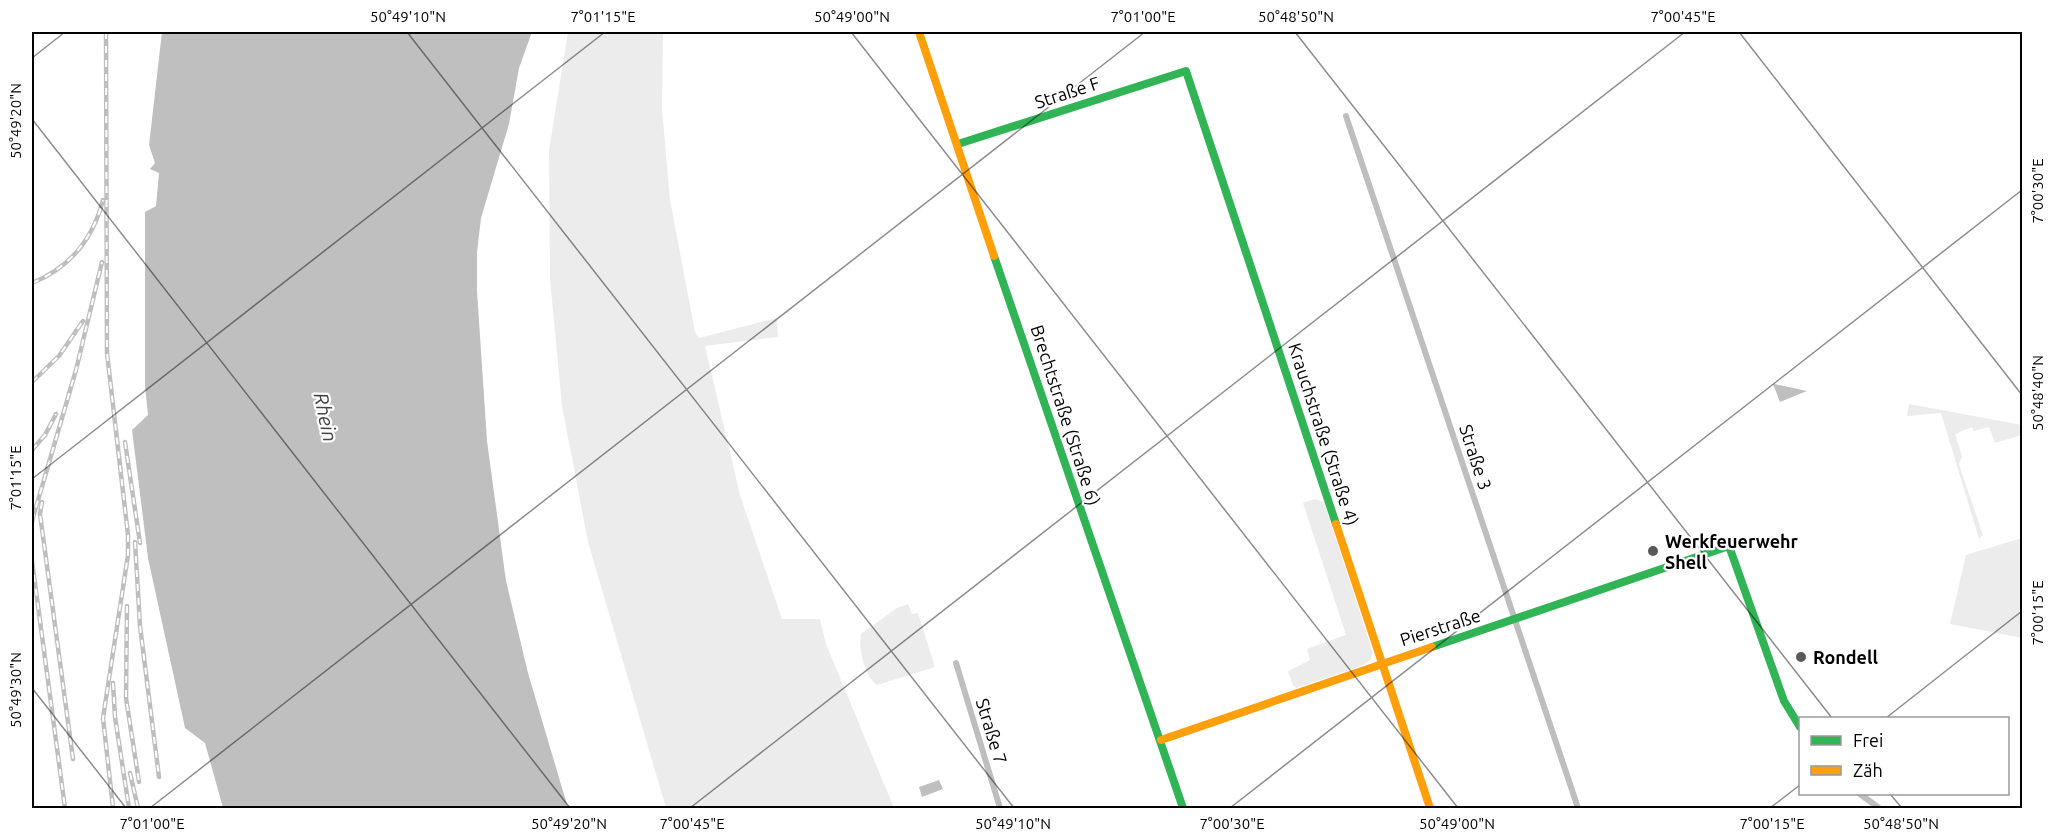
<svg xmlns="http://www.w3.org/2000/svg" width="2054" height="840" font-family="Ubuntu,sans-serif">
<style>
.green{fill:#ececec}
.water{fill:#bfbfbf}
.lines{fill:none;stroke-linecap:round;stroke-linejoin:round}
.street{stroke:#bebebe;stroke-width:6}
.fast{stroke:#30b455;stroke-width:8}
.slow{stroke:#ff9f0a;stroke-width:8}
.rail-casing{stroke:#bebebe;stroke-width:4.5}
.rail{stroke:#fff;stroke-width:2;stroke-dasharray:7;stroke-linecap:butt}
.ticks{fill:none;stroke:#000;stroke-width:1.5;stroke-opacity:0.45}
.poi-dot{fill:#595959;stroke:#fff;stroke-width:2}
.labels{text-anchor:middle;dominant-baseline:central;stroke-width:4.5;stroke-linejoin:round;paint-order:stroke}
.street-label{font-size:18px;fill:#000;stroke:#fff}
.poi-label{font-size:18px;font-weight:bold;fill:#000;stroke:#fff;text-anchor:start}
.water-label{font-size:20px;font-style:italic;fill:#444;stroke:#fff}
.neatline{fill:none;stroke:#000;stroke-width:2}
.ticks-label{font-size:15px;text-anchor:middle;fill:#000}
</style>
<rect width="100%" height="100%" fill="#fff"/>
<path class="green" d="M568,32H663L662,109L670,200L695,332L699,338L777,318L778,337L705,346L740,495L782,619H820L826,644L894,808H666L588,542L562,406L550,279L549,150Z
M1909,404L2022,425V435L1995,443L1989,427L1974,431L1972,427L1955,434L1962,456L1959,464L1983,535L1979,539L1941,413L1907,416Z
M1314,499L1324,502L1373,653L1370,660L1361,666L1296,688L1293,685L1288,671L1310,660L1307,649L1346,635L1303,503Z
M2022,538V638L1950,624L1966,555Z
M908,604L912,614L918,613L935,667L877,685C865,677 858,648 861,634L897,608Z"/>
<path class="water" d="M162,32H532L519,68L509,124L481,218L477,252V291L487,441L506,581L528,673L568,808H223L205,743L185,728L148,558L132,430L148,415L145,386V212L156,206L159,173L150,169L155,163L149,145Z
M1773,384H1774L1807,391L1780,402Z
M939,780L943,789L922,797L919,787Z"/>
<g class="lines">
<path class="street" d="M1346,116L1578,808
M956,663L1000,808
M1860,794L1879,808"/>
<path class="fast" d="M958,144L1186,71L1336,524
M994,256L1183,808
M1432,647L1729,546L1784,701L1800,727"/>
<path class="slow" d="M919,32L994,256
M1336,524L1430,808
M1161,740L1432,647"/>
<g class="rail-casing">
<path id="rail" d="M106,32L107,353L128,535V555L103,718L113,808
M32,283C69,268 93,239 103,200
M32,382L59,356L83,321
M125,442L140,543
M32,450L45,435L56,414
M42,502L40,514L73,759
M32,521L76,370L102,262
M135,542L140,626L159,777
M32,561L65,808
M127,606L126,698L139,782
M113,683L115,717L129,808
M130,773L138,808"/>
</g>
<use href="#rail" class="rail"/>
</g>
<path class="ticks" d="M407,32L1014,808M851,32L1458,808M1295,32L1832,718M1739,32L2022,395M32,58L65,32M32,119L570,808M32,479L605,32M32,688L126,808M1886,718L2022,611M1890,794L1902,808M150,808L1145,32M690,808L1685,32M1230,808L2022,190M1770,808L1800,785"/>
<g class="poi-dot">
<circle cx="1653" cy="551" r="6"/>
<circle cx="1801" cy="657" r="6"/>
</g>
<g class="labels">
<g class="street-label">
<text transform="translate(1067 92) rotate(-18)">Straße F</text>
<text transform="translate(1066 415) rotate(72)">Brechtstraße (Straße 6)</text>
<text transform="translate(1324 434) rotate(72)">Krauchstraße (Straße 4)</text>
<text transform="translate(1476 457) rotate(72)">Straße 3</text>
<text transform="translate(1440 627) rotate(-18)">Pierstraße</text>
<text transform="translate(992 731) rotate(73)">Straße 7</text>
</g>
<g class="poi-label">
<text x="1665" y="541">Werkfeuerwehr<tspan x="1665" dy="21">Shell</tspan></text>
<text x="1813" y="657">Rondell</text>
</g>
<g class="water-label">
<text transform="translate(326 417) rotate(78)">Rhein</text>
</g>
</g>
<rect width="2054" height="840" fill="none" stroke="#ffffff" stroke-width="66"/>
<rect x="1799" y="717" width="210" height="78" fill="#ffffff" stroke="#999999" stroke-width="1.5"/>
<rect x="1811" y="736" width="30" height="9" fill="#30b455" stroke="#999999" stroke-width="1.5"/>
<text x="1853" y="747" font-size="18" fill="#000000">Frei</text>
<rect x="1811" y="766" width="30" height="9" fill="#ff9f0a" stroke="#999999" stroke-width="1.5"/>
<text x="1853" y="777" font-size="18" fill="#000000">Zäh</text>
<rect x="33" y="33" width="1988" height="774" class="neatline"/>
<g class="ticks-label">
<text x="408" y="22">50°49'10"N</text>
<text x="603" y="22">7°01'15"E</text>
<text x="852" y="22">50°49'00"N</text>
<text x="1143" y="22">7°01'00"E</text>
<text x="1296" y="22">50°48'50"N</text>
<text x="1683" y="22">7°00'45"E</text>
<text transform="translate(16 121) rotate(-90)" y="5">50°49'20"N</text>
<text transform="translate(2038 191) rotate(-90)" y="5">7°00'30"E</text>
<text transform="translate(2038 393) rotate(-90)" y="5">50°48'40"N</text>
<text transform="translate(16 478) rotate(-90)" y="5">7°01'15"E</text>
<text transform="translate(2038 613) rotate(-90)" y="5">7°00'15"E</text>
<text transform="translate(16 690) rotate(-90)" y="5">50°49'30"N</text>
<text x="152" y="829">7°01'00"E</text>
<text x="569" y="829">50°49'20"N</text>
<text x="692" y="829">7°00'45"E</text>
<text x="1013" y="829">50°49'10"N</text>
<text x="1232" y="829">7°00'30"E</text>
<text x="1457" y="829">50°49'00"N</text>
<text x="1772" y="829">7°00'15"E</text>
<text x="1901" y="829">50°48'50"N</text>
</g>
</svg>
